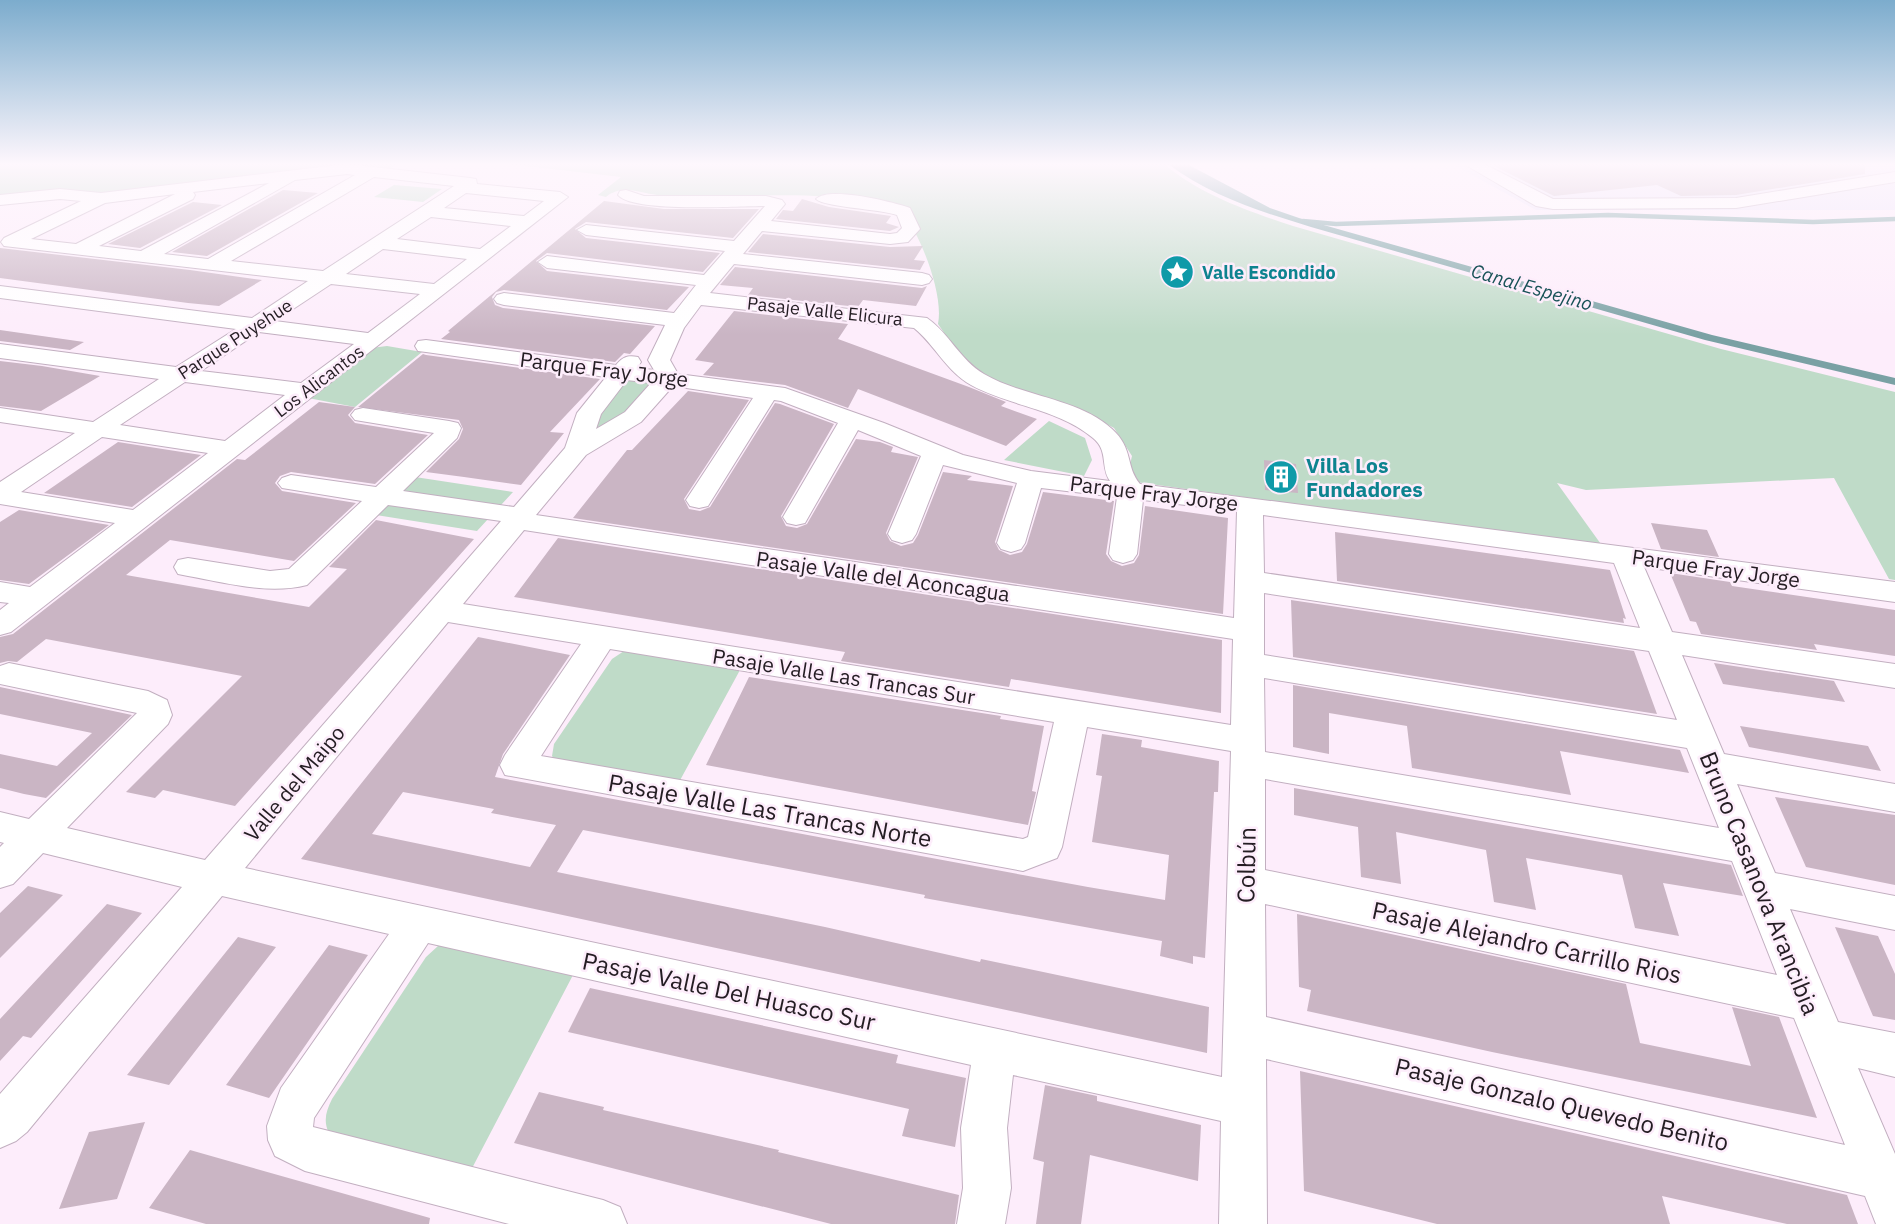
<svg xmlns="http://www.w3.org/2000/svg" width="1895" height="1224" font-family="'IBM Plex Sans',sans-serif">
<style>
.commercial{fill:#ede4fa}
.green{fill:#bfdbc8}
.water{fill:#7aa1a4}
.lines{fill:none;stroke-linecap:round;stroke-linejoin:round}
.stream{stroke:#7aa1a4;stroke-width:4.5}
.building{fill:#cab5c4;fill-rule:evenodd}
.minor-casing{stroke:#c2afc0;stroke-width:2}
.minor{fill:#fff;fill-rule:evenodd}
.labels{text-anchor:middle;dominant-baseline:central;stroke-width:5;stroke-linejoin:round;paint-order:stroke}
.far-culture-label{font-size:18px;font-weight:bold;fill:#0d838f;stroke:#fdedfb;text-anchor:start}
.far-street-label{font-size:18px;fill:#241d23;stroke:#fdedfb}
.far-water-label{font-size:19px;font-style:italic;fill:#185257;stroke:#fdedfb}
.street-label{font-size:21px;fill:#241d23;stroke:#fdedfb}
.culture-label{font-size:21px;font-weight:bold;fill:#0d838f;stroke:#fdedfb;text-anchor:start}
.near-street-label{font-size:24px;fill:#241d23;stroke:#fdedfb}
</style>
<rect width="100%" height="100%" fill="#fdedfb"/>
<path class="commercial" d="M1452,164H1895V210H1536Z"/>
<path class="green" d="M0,164H398L387,170L107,195L0,198Z
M509,164H1164C1201,195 1248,211 1293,226L1721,349L1895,392V580L1889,579L1834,478L1586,490L1557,483L1603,547L1136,482L1128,473L1132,456L1114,428L1089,415L1025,393L978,372L958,353L938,324C944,295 921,236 903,213C879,208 853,199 829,197C772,192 714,200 657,195C639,193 622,184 606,197L598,195L621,177Z
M394,185L442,189L423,202L374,197Z
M387,346L422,352L355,407L308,398L371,348Z
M635,378L650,380L652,384L635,407L597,429C599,407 613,383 635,378Z
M1049,421L1085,438L1092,460L1084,476L1004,460Z
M415,477L513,492L477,531L376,515Z
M624,651L740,670L678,784L554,759L552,756L554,744L612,659Z
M443,944L573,975L469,1174L329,1133C323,1121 326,1111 332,1099L426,957L438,946Z"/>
<path class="water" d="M1168,164H1187L1270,208L1299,218L1712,335L1895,378V385L1705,340L1311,227C1261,212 1211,196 1168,164Z"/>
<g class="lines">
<path class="stream" d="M1303,221L1336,224L1608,215L1813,222L1895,219"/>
</g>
<path class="building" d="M1490,164H1865V174L1736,195L1681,196L1657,185L1554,196Z
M283,190L318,193L207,256L172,252Z
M802,199L829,207L891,216L886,223L899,227L890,231L776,219L783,210L793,211Z
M604,201L664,209H759L733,238L586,222L575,229L586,238L720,253L703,272L547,253L536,261L547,271L689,287L667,310L504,290L496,292L492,297L495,305L503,308L655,326L630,354L624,353L615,362L441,339L450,332L448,331Z
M193,202L222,205L140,248L108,244Z
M763,234L890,247L923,246L914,260L925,261L920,270L748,252Z
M0,248L190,270L262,280L219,306L188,303L0,278Z
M735,267L922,288L927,286L916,306L863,300L858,307L748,295L753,288L720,285Z
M734,311L848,324L838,339L969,387L1006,402L1001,406L1037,419L1006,446L858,389L848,408L785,385L703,375L714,363L695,360Z
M0,330L84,342L70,350L0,341Z
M423,354L426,355L600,379L550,432L564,433L521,485L464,477L426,472L459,439L463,429L459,420L358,407Z
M0,361L42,366L100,376L41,411L0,406Z
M688,391L749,400L684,499L689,509L700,511L710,507L775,403L780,404L834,424L781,516L786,526L797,528L807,524L856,439L880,442L893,447L891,452L918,457L886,533L890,541L901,546L913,543L918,535L943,472L972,476L967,480L1013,486L995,542L999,550L1010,555L1022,552L1027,544L1043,492L1114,501L1106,554L1111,561L1122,566L1134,563L1139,555L1145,506L1228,518L1223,614L573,518L627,450H632Z
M319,402L355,407L348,415L355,423L428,435L375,484L291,472L280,476L275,483L282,491L356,503L294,561L170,540L126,575L309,607L347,569L329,567L376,520L474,539L235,806L163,790L155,798L126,792L242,676L46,639L17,662L8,661L0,663V637L13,634L237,459L245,460Z
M118,442L201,455L132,507L44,493Z
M1264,460L1296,464L1298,493L1265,490Z
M19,510L109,525L29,584L0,580V522Z
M1651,523L1707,530L1719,557L1661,549Z
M1335,532L1610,570L1626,619L1623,618L1624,623L1337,581Z
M558,538L1222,640L1221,713L1011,679L1009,687L841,661L845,652L514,597Z
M1670,573L1730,582L1732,586L1895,610V656L1814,644L1817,650L1701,634L1696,622L1690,621Z
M1291,600L1634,651L1657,714L1293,657Z
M478,637L570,655L503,754L495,777L1088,887L1165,900L1169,855L1092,842L1102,776L1096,775L1102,734L1142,740L1141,747L1219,761L1218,792H1214L1205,958L1193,956V964L1160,956L1162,941L924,898L925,895L583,830L557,872L825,927L980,962L981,959L1209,1007L1207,1053L301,859ZM403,792L494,809L491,813L556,825L530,867L372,834Z
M1714,663L1834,681L1845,702L1723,684Z
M749,677L1001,716L1000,719L1044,726L1032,791L1036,792L1028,825L706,765Z
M1293,685L1680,750L1689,773L1560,751L1571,795L1412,768L1407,726L1329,713V754L1293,747Z
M0,687L132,715L46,798L24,794L0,788V754L57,766L92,733L0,714Z
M1740,726L1868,746L1881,771L1749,747Z
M1294,788L1731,865L1743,896L1663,883L1679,936L1635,928L1622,875L1526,858L1536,910L1494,902L1486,850L1396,832L1401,884L1361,877L1358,827L1294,815Z
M1775,797L1895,815V885L1806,867Z
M28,886L63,895L0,958V913Z
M107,904L142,913L31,1038L23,1036L0,1061V1019Z
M1297,914L1626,984L1640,1043L1751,1066L1732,1007L1779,1017L1817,1118L1492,1052L1307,1011L1311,990L1299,987Z
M1835,927L1878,936L1895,974V1020L1873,1016Z
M238,937L276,947L169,1085L127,1075Z
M329,945L368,955L269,1098L226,1085Z
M590,988L898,1055L896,1063L966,1078L955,1147L902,1136L909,1109L568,1032Z
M1300,1071L1847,1195L1858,1224H1787L1662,1196L1670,1224H1437L1304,1191Z
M1045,1085L1097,1096V1101L1201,1125L1198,1181L1090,1155L1081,1224H1036L1044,1162L1033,1159Z
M539,1092L604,1107L603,1110L779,1150L778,1152L959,1195L955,1224H831L514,1143Z
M145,1122L117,1199L59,1209L89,1132Z
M190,1150L430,1218L429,1224H206L149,1208Z"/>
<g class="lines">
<g class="minor-casing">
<path id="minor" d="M347,164L470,178L476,179L477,184L560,192L568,197L11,632L0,635V610L9,603L0,602V582L30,587L115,523L0,504V482L75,433L0,422V408L93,422L159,379L0,358V344L176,367L236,329L0,298V286L252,318L308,281L4,246L1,242L4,238L81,201L60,199L0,205V195L60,189L101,193ZM347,174L355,175L208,259L164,254L295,180ZM374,177L454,186L323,271L231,261ZM269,183L141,251L99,246L193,199L195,195L193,192ZM466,193L544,201L524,216L444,208ZM175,194L76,244L31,239L105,203ZM431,217L511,226L480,249L397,239ZM383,249L467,259L434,284L346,274ZM331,284L420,294L368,333L275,321ZM259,332L354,344L301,383L201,371ZM185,382L285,395L225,441L120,425ZM102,437L208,453L133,510L21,492Z
M1464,164H1484L1553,199L1736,198L1895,172V182L1736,208L1553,209L1536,206Z
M626,190L644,196H766L782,200L785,204L771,221L890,234L897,233L902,228L897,215C879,209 824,207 816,199C829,186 893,202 910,208L920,229L908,242L890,244L762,231L743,254L922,273L929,275L932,279L929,283L922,285L734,264L710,293L927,318C949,333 960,360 984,374C1023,397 1078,398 1112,429C1134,449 1125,466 1140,484L1895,582V602L1644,567L1672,632L1895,664V688L1682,655L1724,754L1895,784V812L1737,784L1775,873L1895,896V930L1790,909L1838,1022L1895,1033V1077L1858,1068L1895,1154V1224H1876L1865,1196L1266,1059L1267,1224H1219L1221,1121L1013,1075L1007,1128L1011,1188L1005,1224H957L963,1188L961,1128L971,1065L428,943L314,1118L313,1127L603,1200L620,1207L627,1224H509L305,1171L275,1156L268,1140L267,1126L281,1088L389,934L222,896L27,1132L16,1141L0,1148V1094L182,887L43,853L13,884L0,888V847L4,843L0,842V812L29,819L137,713L0,684V666L9,663L148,691L167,700L172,715L168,724L67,828L205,860L501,521L388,505L307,585C268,595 228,583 188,576L178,574L174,567L178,560L188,558L270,571L289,569L362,501L282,488L278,483L282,478L291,475L376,487L434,433L355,420L351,415L355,410L363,408L449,421L458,423L461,428L457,438L403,491L514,507L565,448L577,413L606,377L426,352L418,351L415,346L418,341L426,340L616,365C623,357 627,355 638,357L641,362L637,368L654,370L648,360L665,325L504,305L497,303L494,299L497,295L504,293L674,313L696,285L547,268L538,262L547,256L704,275L725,251L586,235L577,230L586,225L734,241L765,206C736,206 634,213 618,195L620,191ZM701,305L914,328C935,345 946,371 971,385C1009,406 1059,409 1093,438C1109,451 1100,467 1110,481L1031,471L963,455L884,423L785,388L678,374L670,360L684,328ZM627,380L651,383L625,412L596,429L601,414ZM673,386L753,398L686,500L690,506L699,508L708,506L774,400L781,401L838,423L783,517L787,523L796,525L805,523L858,430L921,456L888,534L892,540L902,543L912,540L916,534L943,465L1017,483L997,543L1001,549L1011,552L1021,549L1025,543L1041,488L1117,497L1109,554L1113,560L1123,563L1133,560L1137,554L1143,500L1237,511L1234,618L536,515L586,455L641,422ZM1263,515L1614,563L1640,628L1264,573ZM524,530L1233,639L1231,725L463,604ZM1264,593L1649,651L1677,720L1264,655ZM448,622L581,644L505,755L500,765L505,775L1023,871L1057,858L1062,847L1087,727L1231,751L1222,1077L245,868ZM610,649L1054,722L1028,837L1023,839L541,756ZM1264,678L1687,748L1719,828L1265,752ZM1265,779L1732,861L1777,975L1265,870ZM1265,904L1794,1018L1845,1145L1266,1017Z"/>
</g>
<use href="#minor" class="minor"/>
</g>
<linearGradient id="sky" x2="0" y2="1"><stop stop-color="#7caccd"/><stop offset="0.49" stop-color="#fef7fd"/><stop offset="1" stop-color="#fef7fd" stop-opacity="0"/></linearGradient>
<rect width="1895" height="335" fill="url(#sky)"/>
<defs>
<g id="sight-disc" transform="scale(1.75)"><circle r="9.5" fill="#0f9aa8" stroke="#fdedfb"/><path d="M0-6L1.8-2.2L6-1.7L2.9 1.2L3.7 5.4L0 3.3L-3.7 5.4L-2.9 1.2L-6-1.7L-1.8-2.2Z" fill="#fff"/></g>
<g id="building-disc" transform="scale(1.75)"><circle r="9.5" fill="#0f9aa8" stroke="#fdedfb"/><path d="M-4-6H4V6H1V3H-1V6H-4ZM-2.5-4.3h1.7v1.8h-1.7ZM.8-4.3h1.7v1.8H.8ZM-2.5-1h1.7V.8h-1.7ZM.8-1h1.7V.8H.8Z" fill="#fff"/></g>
</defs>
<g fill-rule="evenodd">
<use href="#sight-disc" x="1177" y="272"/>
<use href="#building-disc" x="1281" y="477"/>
</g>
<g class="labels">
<g class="far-culture-label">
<text x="1202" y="272">Valle Escondido</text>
</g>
<g class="far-street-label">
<text transform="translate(825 311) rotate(6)">Pasaje Valle Elicura</text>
<text transform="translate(235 339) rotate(-33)">Parque Puyehue</text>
<text transform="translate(319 381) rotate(-37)">Los Alicantos</text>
</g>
<g class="far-water-label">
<text transform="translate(1532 287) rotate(16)">Canal Espejino</text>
</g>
<g class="street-label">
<text transform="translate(604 369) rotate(7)">Parque Fray Jorge</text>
<text transform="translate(1154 493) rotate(7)">Parque Fray Jorge</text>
<text transform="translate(1716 568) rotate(8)">Parque Fray Jorge</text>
<text transform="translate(883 576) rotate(8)">Pasaje Valle del Aconcagua</text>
<text transform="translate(844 676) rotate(9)">Pasaje Valle Las Trancas Sur</text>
<text transform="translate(294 783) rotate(-50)">Valle del Maipo</text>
</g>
<g class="culture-label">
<text x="1306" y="465">Villa Los<tspan x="1306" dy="24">Fundadores</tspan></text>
</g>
<g class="near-street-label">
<text transform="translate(770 810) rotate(10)">Pasaje Valle Las Trancas Norte</text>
<text transform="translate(1246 865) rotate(-89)">Colbún</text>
<text transform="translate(1760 883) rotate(68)">Bruno Casanova Arancibia</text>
<text transform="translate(1527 942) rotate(12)">Pasaje Alejandro Carrillo Rios</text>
<text transform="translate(729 991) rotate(12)">Pasaje Valle Del Huasco Sur</text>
<text transform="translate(1562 1104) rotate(13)">Pasaje Gonzalo Quevedo Benito</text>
</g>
</g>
</svg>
